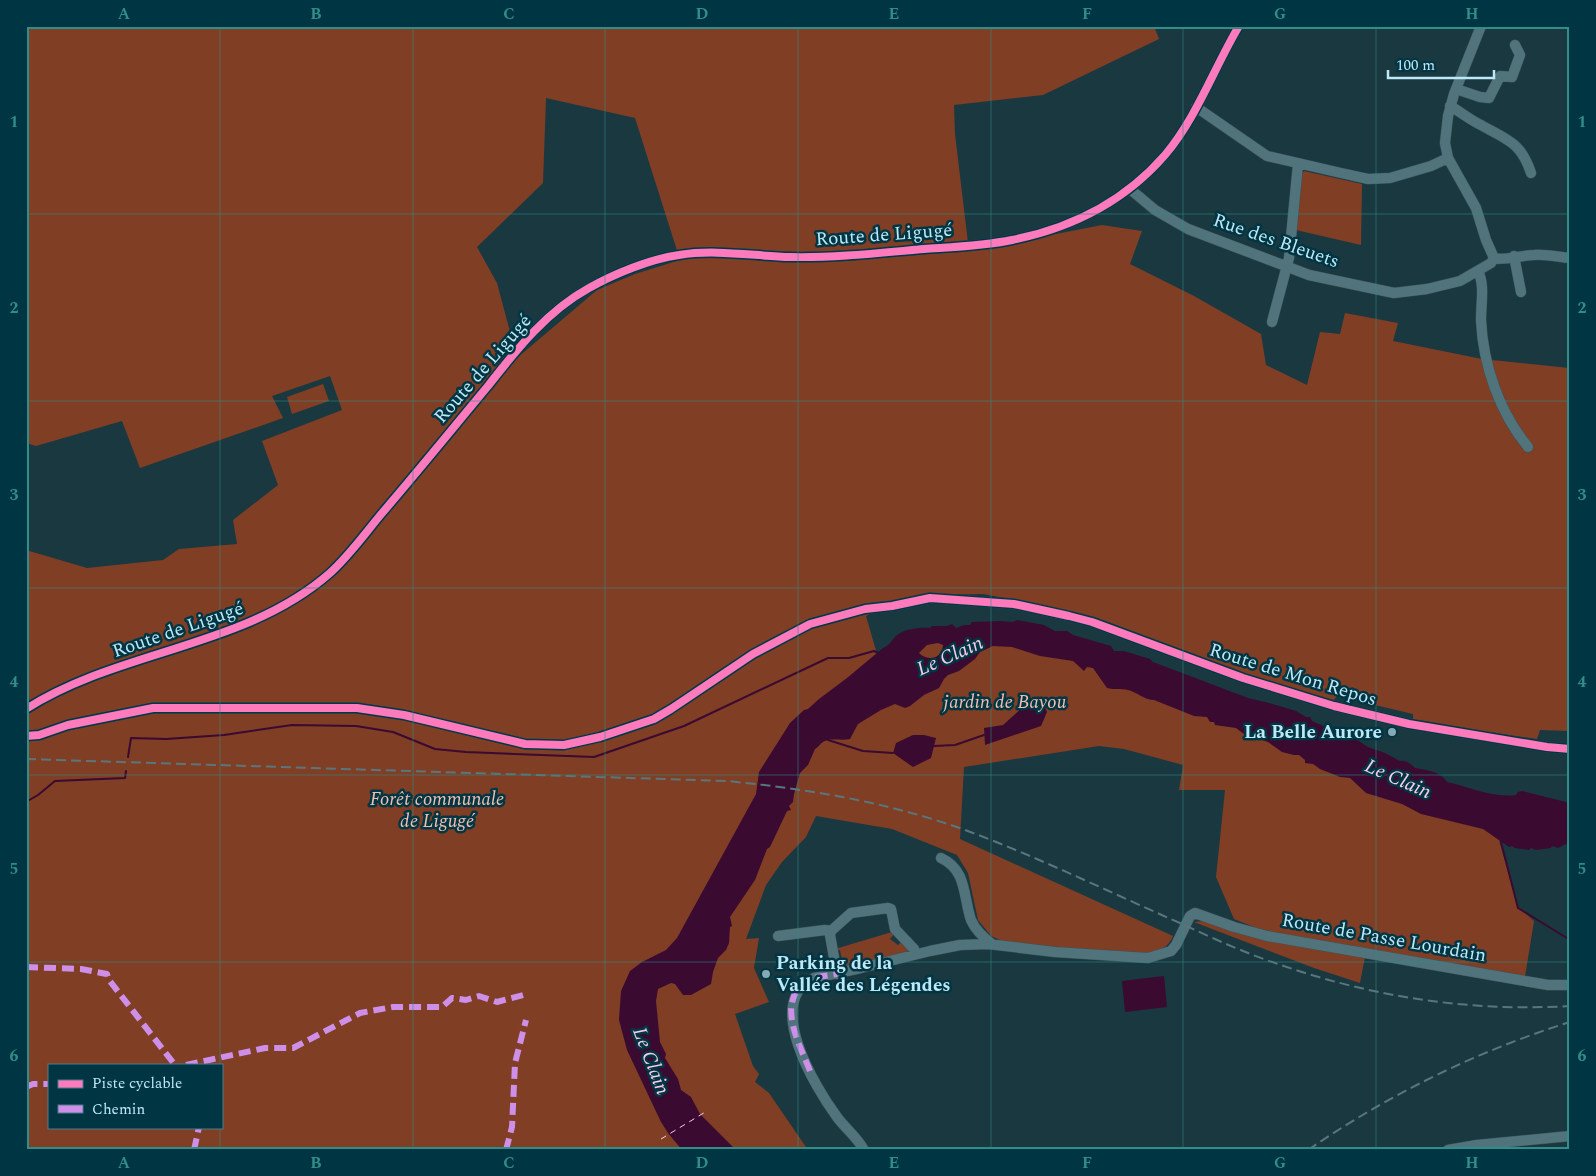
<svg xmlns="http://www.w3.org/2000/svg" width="1596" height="1176" font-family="Spectral,serif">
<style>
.green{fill:#803e25;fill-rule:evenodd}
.water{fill:#3a0a31;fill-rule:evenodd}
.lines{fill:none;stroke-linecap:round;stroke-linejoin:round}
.stream{stroke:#3a0a31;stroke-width:2}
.ferry{stroke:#f9cde9;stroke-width:1;stroke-dasharray:6 5;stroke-linecap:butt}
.minor-casing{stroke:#3c545b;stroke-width:11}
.minor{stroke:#51747c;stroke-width:10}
.rail{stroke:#5a767d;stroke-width:2;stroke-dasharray:10 5;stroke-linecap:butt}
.quiet{stroke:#ce8fe9;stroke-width:6;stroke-dasharray:12 6;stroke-linecap:butt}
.cycleway-casing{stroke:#003644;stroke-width:11}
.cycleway{stroke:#fd7abc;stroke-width:8}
.grid{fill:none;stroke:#328d89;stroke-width:1;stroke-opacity:0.55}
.poi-dot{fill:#85aab6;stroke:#003644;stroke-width:2}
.labels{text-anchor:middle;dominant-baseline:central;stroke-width:5;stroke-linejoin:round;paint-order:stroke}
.street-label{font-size:19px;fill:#bee8f6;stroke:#003644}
.park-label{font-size:19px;font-style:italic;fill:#f0bfaf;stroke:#003644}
.poi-label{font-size:19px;font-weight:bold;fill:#bee8f6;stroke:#003644;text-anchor:end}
.water-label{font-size:20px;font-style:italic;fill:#f9cde9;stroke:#003644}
.neatline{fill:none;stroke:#328d89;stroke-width:2}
.grid-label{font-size:16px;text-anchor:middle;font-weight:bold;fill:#328d89}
</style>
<rect width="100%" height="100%" fill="#1a3840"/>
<path class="green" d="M26,26H1154L1159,39L1043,95L954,105L955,134L969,251L1102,225L1142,231L1130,264L1194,296L1261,334L1266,365L1307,385L1320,332L1340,334L1345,313L1398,323L1393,341L1482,359L1569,368L1570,731L1540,730L1537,739L1413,721V714L1337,696L1332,702L1237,672L1037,604L983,594L924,595L892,602L866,616L879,661L935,637L1037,644L1493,819L1518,907L1534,921L1525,977L1266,932L1234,919L1216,877L1225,790H1179L1183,765L1124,749L1099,746L964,767L960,839L1173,936C1166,952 1153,953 1138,956L1002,941L991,936L978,920L968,873L957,855L892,829L816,816L806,837L782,862L766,885L746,939L759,938L754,968L769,1002L735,1014L753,1066L759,1074L755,1082L769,1093L808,1150H26V550L87,568L163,560L179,549L237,544L233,520L278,485L262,441L342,410L330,376L272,396L283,418L140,468L122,421L36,446L26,443ZM546,98L635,118L680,260L635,274L597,290L517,358L497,283L477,247L543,183ZM49,1065H221V1127H49Z
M1304,171L1362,184L1361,245L1296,230L1298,179Z
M323,384L329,401L292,414L287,397Z
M1202,921L1365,957L1360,983L1314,968L1194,922Z
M892,932L894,934L890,939L898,945L901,942L909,951L842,969L839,966L838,961L842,960L840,950L835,951V949Z"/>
<path class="water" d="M1017,620L1044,625L1055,631H1067L1073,635L1111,646L1114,651H1124L1150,659L1153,662L1248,698L1269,703L1296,711L1306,717H1310L1312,721L1341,734L1344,738L1346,735L1354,738L1368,747L1385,753L1400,761C1407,760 1411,764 1415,768C1426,770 1440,771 1447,782C1470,787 1492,798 1516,795L1518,792L1522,791L1570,803V846L1566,844L1558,848L1552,846L1551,848L1536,850L1531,848L1529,850L1515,848L1512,846L1509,847L1483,829L1421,814L1402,804L1366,793L1350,778L1340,777L1320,769L1313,764L1305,763V760L1299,755H1294L1282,752L1268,742L1244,734L1236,728L1215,725L1214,722H1210L1207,717L1194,716L1154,700C1144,700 1137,692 1128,690C1121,688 1114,690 1107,688L1093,668L1087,667L1084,671L1073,661L1040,656L1012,647L993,646L980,652L975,659L959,671L948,675L944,679L939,688L924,695L910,706L905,708L895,704L881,710L858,724L850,739C842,741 832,738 825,741C820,743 820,746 815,749L808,765L800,773L794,794L793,802L789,806L791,810L787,811L770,847L767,849L755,880L730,917L732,926L730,927L729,943L726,950L718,958L713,972L711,984L691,995H683L675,984L671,983L658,989L656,1001L660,1042L666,1054L665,1058L678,1079L681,1090L691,1097L700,1114L736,1150H682L668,1133L661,1122L627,1050L619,1020L621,991L630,971L642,962L666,950L677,938L756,794L759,772L790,723L804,710L808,709L819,699L847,678L883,648C890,645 890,642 895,637C902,629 920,627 930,628L932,626H947L952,624L956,628L964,625H970L972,622L1000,621L1013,622ZM938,643L943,645C942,659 928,662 919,653L927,645Z
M1042,700L1047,712L1041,726L985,745L984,728L1003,725L1023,707Z
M913,735H924L936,738L931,758L913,767L893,753L896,743Z
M1164,976L1167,1007L1125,1012L1122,981Z"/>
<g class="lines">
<path class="stream" d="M828,740L863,751L893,753
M934,746L955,745L984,735
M128,757L131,738L166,739L224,735L292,725L356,726L393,732L435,749L466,752L594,757L684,726L828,658H849L874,651L878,653
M26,802L38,795L55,781L125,778L126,771
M1501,842L1518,908L1570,940"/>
<path class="ferry" d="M661,1139L707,1111"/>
<g class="minor-casing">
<path id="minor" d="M1481,26L1454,94L1448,116L1445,143L1448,158L1476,208L1486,240L1494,258
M1456,89L1480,97L1489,98L1500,76L1512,77L1520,55L1515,45
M1450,106C1461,112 1470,120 1481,125C1507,140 1521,142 1531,173
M1196,107L1267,156L1341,173L1368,179L1390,178L1431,166L1448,158
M1130,189L1155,210L1188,229L1309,275L1394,293L1427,289L1460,281L1491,263L1494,258
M1514,256L1521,292
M1494,258C1502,261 1523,255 1534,255C1545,254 1558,257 1570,258
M1478,271C1485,285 1481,303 1481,320C1483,364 1499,412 1528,447
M1272,322L1289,258L1298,164
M26,709C120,649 245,648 330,573C350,555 366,532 383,512C419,470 453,428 488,386C517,349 547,311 589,288C614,274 650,259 679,255C716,249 753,256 790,257C835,258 879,253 924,249C953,247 983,246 1012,240C1072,228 1125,201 1165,155C1197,117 1214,68 1239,26
M26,736L39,735L68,725L153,708H357L404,715L525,744L564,745L600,737L654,719L671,709L753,654L810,624L865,609L892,606L930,598L1014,604L1069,616L1092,622L1243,678L1334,706L1409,724L1547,747L1570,749
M941,858C967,870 963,896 971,920C975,929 984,938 992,944
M778,936L825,930L831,931
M837,974L830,935L831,931L851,913L888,908L891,909L895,929L914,949L916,954
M864,1150C857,1137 845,1128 837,1117C815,1087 763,1001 814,978L861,968L930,951L960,945L988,944L1055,952L1148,958L1171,951L1176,945L1190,916L1195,913L1234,927L1267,936L1548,985H1570
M1448,1150L1477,1145L1570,1136"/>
</g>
<use href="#minor" class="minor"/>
<path class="rail" d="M26,759L727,781C808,789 888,802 965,830C1038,857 1109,892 1180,923C1212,938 1245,953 1278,964C1372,997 1470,1012 1570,1006
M1308,1150C1388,1095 1477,1051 1570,1022"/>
<path class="quiet" d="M26,967L81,969L107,974L109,980L175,1065
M186,1065L265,1048H293L360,1013L393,1007H442L452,998L466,1000L479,996L497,1002L527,994
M810,1071C800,1045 775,1002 807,981C815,976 827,976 837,974
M26,1087L33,1084H49
M194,1150L199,1127
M506,1150L512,1127L515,1063L526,1020"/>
<g class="cycleway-casing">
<path id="cycleway" d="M26,709C120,649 245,648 330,573C350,555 366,532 383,512C419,470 453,428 488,386C517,349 547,311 589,288C614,274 650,259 679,255C716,249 753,256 790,257C835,258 879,253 924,249C953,247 983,246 1012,240C1072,228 1125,201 1165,155C1197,117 1214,68 1239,26
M26,736L39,735L68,725L153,708H357L404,715L525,744L564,745L600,737L654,719L671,709L753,654L810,624L865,609L892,606L930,598L1014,604L1069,616L1092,622L1243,678L1334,706L1409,724L1547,747L1570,749"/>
</g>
<use href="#cycleway" class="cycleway"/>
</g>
<path class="grid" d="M220,26V1065M413,26V1150M605,26V1150M798,26V1150M991,26V1150M1183,26V1150M1376,26V1150M26,214H1570M26,401H1570M26,588H1570M26,775H1570M26,962H1570M220,1127V1150"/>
<g class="poi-dot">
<circle cx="1392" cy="732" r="5"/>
<circle cx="766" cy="974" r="5"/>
</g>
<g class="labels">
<g class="street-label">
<text transform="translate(884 235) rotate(-4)">Route de Ligugé</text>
<text transform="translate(1276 241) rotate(19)">Rue des Bleuets</text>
<text transform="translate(483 369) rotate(-49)">Route de Ligugé</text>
<text transform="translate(178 630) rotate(-19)">Route de Ligugé</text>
<text transform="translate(1293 675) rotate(17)">Route de Mon Repos</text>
<text transform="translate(1384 938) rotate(10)">Route de Passe Lourdain</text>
</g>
<g class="park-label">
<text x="1005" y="702">jardin de Bayou</text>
<text x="437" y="799">Forêt communale<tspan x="437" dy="22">de Ligugé</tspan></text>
</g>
<g class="poi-label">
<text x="1382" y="732">La Belle Aurore</text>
<text x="776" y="963" text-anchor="start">Parking de la<tspan x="776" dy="22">Vallée des Légendes</tspan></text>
</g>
<g class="water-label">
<text transform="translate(950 656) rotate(-24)">Le Clain</text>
<text transform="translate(1398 779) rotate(24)">Le Clain</text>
<text transform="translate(651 1061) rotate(69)">Le Clain</text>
</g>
</g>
<rect width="1596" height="1176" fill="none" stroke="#003644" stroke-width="55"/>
<rect x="48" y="1064" width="175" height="65" fill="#003644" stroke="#4c7d8b"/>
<rect x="58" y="1080" width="25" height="8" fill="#fd7abc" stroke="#4c7d8b"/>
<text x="92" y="1088" font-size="15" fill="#bee8f6">Piste cyclable</text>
<rect x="58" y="1105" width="25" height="8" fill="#ce8fe9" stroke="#4c7d8b"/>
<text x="92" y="1114" font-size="15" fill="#bee8f6">Chemin</text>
<path d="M1388 70v8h106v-8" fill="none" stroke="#bee8f6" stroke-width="2.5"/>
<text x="1396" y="70" font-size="15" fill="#bee8f6" stroke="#003644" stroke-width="4" paint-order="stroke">100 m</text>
<rect x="28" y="28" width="1540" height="1120" class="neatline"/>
<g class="grid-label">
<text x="124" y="19">A</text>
<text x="316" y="19">B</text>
<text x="509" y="19">C</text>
<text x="702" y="19">D</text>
<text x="894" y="19">E</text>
<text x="1087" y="19">F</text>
<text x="1280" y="19">G</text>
<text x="1472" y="19">H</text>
<text x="14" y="127">1</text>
<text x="1582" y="127">1</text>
<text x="14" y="313">2</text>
<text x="1582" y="313">2</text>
<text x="14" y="500">3</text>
<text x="1582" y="500">3</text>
<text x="14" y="687">4</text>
<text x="1582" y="687">4</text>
<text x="14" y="874">5</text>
<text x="1582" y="874">5</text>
<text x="14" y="1061">6</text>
<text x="1582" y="1061">6</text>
<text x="124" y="1168">A</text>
<text x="316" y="1168">B</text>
<text x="509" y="1168">C</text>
<text x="702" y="1168">D</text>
<text x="894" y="1168">E</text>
<text x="1087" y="1168">F</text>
<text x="1280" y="1168">G</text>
<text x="1472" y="1168">H</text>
</g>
</svg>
